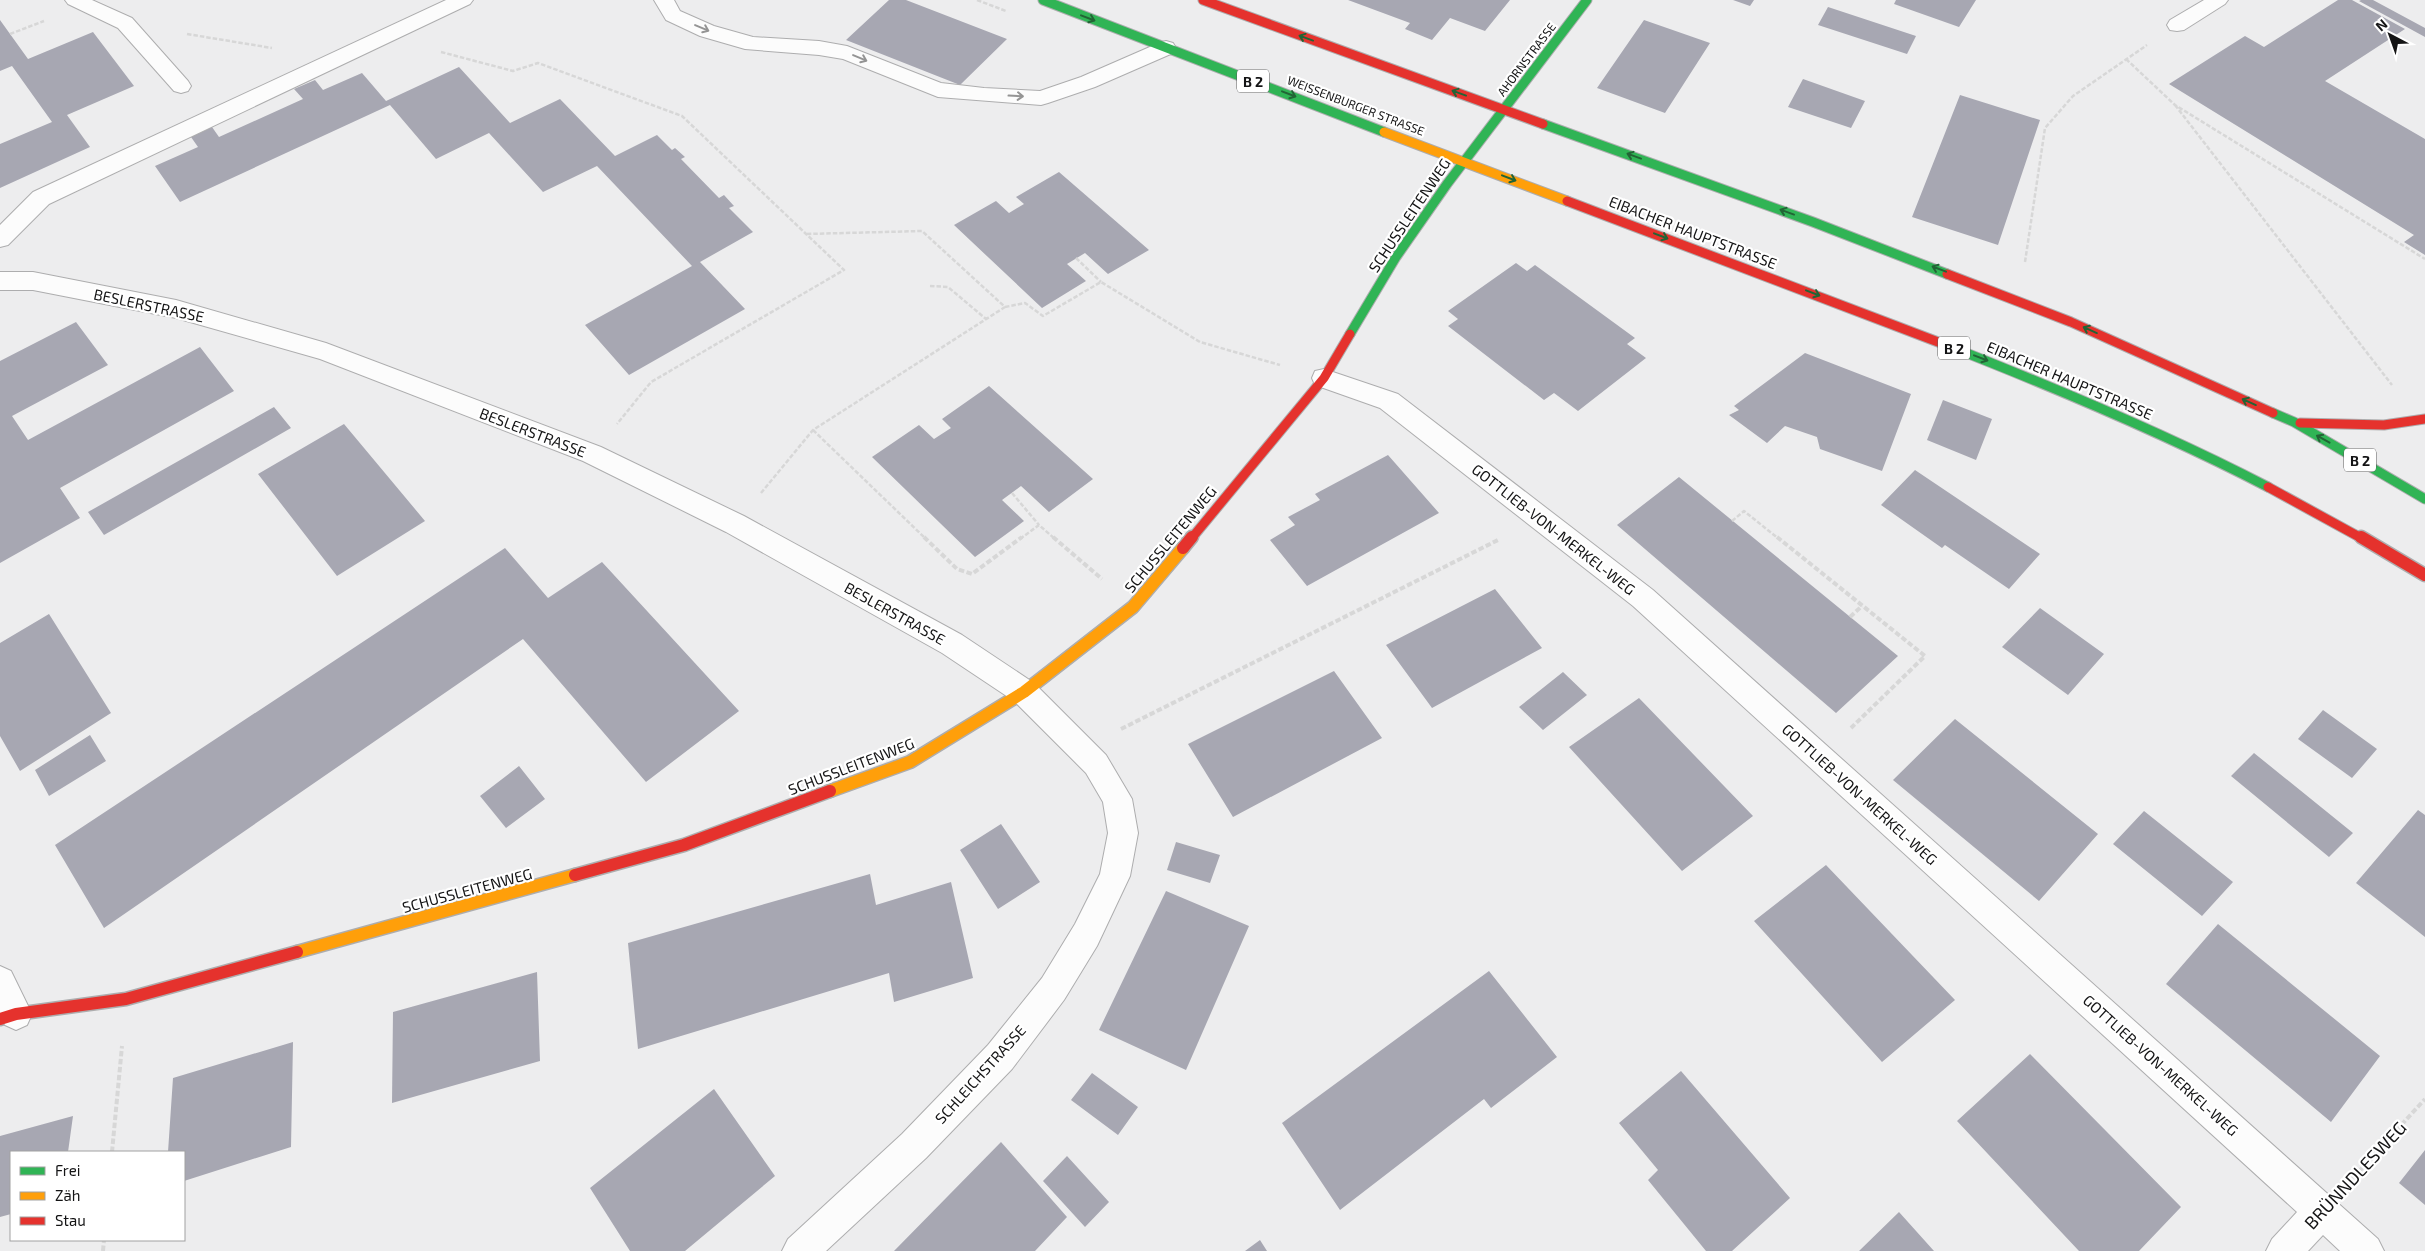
<svg xmlns="http://www.w3.org/2000/svg" width="2425" height="1251" font-family="'Exo 2',sans-serif">
<style>
.building{fill:#a7a7b2}
.lines{fill:none;stroke-linecap:round;stroke-linejoin:round}
.lane-casing{stroke:#adadae;stroke-width:2}
.street-casing{stroke:#adadae;stroke-width:2}
.fast-casing{stroke:#adadae;stroke-width:11}
.slow-far1-casing{stroke:#adadae;stroke-width:11}
.slow-casing{stroke:#adadae;stroke-width:15}
.jam-far1-casing{stroke:#adadae;stroke-width:11}
.jam-casing{stroke:#adadae;stroke-width:15}
.path-far1{stroke:#d7d7d7;stroke-width:2.5;stroke-dasharray:4.5 2;stroke-linecap:butt}
.path{stroke:#d7d7d7;stroke-width:4;stroke-dasharray:5.5 2.5;stroke-linecap:butt}
.lane{fill:#fcfcfc;fill-rule:evenodd}
.street{fill:#fcfcfc;fill-rule:evenodd}
.fast{stroke:#30b455;stroke-width:9}
.slow-far1{stroke:#ff9f0a;stroke-width:9}
.slow{stroke:#ff9f0a;stroke-width:12}
.jam-far1{stroke:#e5322d;stroke-width:9}
.jam{stroke:#e5322d;stroke-width:12}
.oneway{stroke:#226435}
.oneway2{stroke:#949494}
.labels{text-anchor:middle;dominant-baseline:central;stroke-width:4.5;stroke-linejoin:round;paint-order:stroke}
.far-street-label{font-size:12px;fill:#141415;stroke:#fff}
.shield{fill:#fff;stroke:#5a5a5b;stroke-width:1}
.shield-label{font-size:14px;font-weight:bold;fill:#141415}
.street-label{font-size:15px;fill:#141415;stroke:#fff}
.near-street-label{font-size:18px;fill:#141415;stroke:#fff}
</style>
<rect width="100%" height="100%" fill="#ededee"/>
<path class="building" d="M889,0H906L1007,39L960,85L846,40Z
M1348,0H1510L1485,31L1450,18L1432,40L1405,29L1410,23Z
M1733,0H1754L1750,6Z
M1896,0H1976L1959,27L1894,4Z
M2338,0H2352L2405,29L2325,81L2425,139V255L2404,242L2414,235L2169,84L2245,36L2264,47Z
M2361,0H2373L2425,28V37L2359,1Z
M1828,7L1916,36L1907,54L1818,25Z
M0,20L28,59L93,32L134,86L67,115L90,147L0,188V144L52,122L12,66L0,71Z
M1644,20L1710,43L1665,113L1597,88Z
M459,67L510,123L560,99L615,156L657,135L672,150L675,148L685,157L681,159L719,198L724,195L734,206L729,208L753,232L700,262L745,309L629,375L585,325L692,266L597,166L543,192L489,133L436,159L390,105L180,202L155,166L198,147L191,137L212,127L219,137L303,99L294,89L315,80L323,90L362,73L386,101Z
M1803,79L1865,101L1851,128L1788,107Z
M1960,95L2040,120L1998,245L1912,217Z
M1059,172L1149,250L1108,274L1085,253L1067,264L1086,281L1042,308L954,225L996,201L1009,213L1024,204L1016,197Z
M1516,263L1527,271L1535,265L1635,338L1627,344L1646,358L1578,411L1554,393L1544,400L1448,326L1458,319L1448,311Z
M76,322L108,365L12,416L28,440L200,347L234,391L60,488L80,518L0,563V361Z
M1805,353L1911,394L1882,471L1820,449L1817,437L1785,426L1767,443L1729,415L1739,410L1734,406Z
M989,386L1093,479L1049,512L1021,486L1002,500L1024,521L975,557L872,457L919,425L934,439L951,428L942,419Z
M1943,400L1992,419L1976,460L1927,440Z
M274,407L291,428L104,535L88,512Z
M344,424L425,521L337,576L258,474Z
M1388,455L1439,513L1307,586L1270,540L1295,525L1288,517L1320,500L1315,494Z
M1915,470L2040,554L2009,589L1945,545L1942,548L1881,505Z
M1679,477L1898,656L1836,713L1617,525Z
M505,548L548,598L602,562L739,711L646,782L523,639L104,928L55,845Z
M1495,589L1542,648L1432,708L1386,645Z
M2040,608L2104,654L2068,695L2002,647Z
M49,614L111,713L20,771L0,736V643Z
M1334,671L1382,738L1233,817L1188,744Z
M1563,672L1587,695L1543,730L1519,707Z
M1639,698L1753,816L1682,871L1569,747Z
M2323,710L2377,749L2352,778L2298,739Z
M1955,719L2098,834L2039,901L1893,780Z
M90,735L106,761L49,796L35,770Z
M2254,753L2353,833L2329,857L2231,776Z
M519,766L545,799L506,828L480,796Z
M2418,810L2425,815V937L2356,883Z
M2144,811L2233,882L2202,916L2113,844Z
M1001,824L1040,882L998,909L960,850Z
M1176,842L1220,855L1210,883L1167,870Z
M1826,865L1955,1000L1882,1062L1754,921Z
M870,874L876,905L951,882L973,978L894,1002L889,973L638,1049L628,943Z
M1166,891L1249,926L1186,1070L1099,1030Z
M2218,924L2380,1056L2331,1122L2166,984Z
M1489,971L1557,1057L1491,1108L1484,1099L1340,1210L1282,1123Z
M537,972L540,1061L392,1103L393,1012Z
M293,1042L291,1147L184,1181V1152H168L173,1078Z
M2030,1054L2181,1207L2139,1251H2079L1957,1121Z
M1681,1071L1790,1198L1732,1251H1706L1648,1180L1658,1170L1619,1123Z
M1092,1073L1138,1107L1118,1135L1071,1100Z
M714,1089L775,1176L685,1251H630L590,1188Z
M73,1116L68,1152H11V1214L0,1217V1136Z
M1001,1142L1067,1217L1035,1251H894Z
M2425,1150V1205L2399,1183Z
M1067,1156L1109,1202L1085,1227L1043,1181Z
M1899,1212L1934,1251H1859Z
M1260,1240L1267,1251H1245Z"/>
<g class="lines">
<g class="lane-casing">
<path id="lane" d="M65,0H92L132,18L188,81L191,86L188,91L181,93L174,91L118,28L68,4Z
M446,0H473L470,4L49,204L8,245L0,247V225L33,192Z
M654,0H674L680,11L714,26L753,37L819,41L847,46L941,83L984,88L1040,91L1081,77L1159,43L1166,41L1173,43L1176,48L1173,53L1095,87L1048,103L1041,105L938,97L843,59L819,55L745,49L700,36L666,20Z"/>
</g>
<g class="street-casing">
<path id="street" d="M2204,0H2228L2225,4L2184,30L2177,31L2170,30L2167,25L2170,20Z
M0,272H33L176,300L326,343L601,447L744,516L962,635L1034,683L1106,755L1132,799L1138,833L1130,876L1097,946L1064,1000L1012,1069L926,1158L826,1251H782L788,1239L902,1134L988,1045L1042,978L1075,924L1100,874L1108,833L1103,802L1086,773L1014,701L942,653L726,532L583,461L320,359L176,318L33,290H0Z
M1324,369L1398,394L1653,590L2378,1239L2384,1251H2340L2323,1235L2308,1251H2266L2272,1239L2297,1212L1633,606L1380,408L1315,385L1312,378L1315,371Z
M0,966L11,971L32,1014L27,1025L16,1030L5,1025L0,1016Z"/>
</g>
<g class="fast-casing">
<path id="fast" d="M1043,0L1384,132
M1543,124L1813,222L1947,274
M1350,334L1396,257L1447,184L1587,0
M1946,345C2056,388 2164,433 2268,487
M2273,413L2294,422L2425,499"/>
</g>
<g class="slow-far1-casing">
<path id="slow-far1" d="M1384,132L1567,201"/>
</g>
<g class="slow-casing">
<path id="slow" d="M830,791L910,762L1024,692L1133,607L1183,548
M297,952L575,875"/>
</g>
<g class="jam-far1-casing">
<path id="jam-far1" d="M1203,0L1543,124
M1567,201L1946,345
M1947,274L2071,322L2273,413
M2300,423L2384,425L2425,419
M2268,487L2363,539
M1191,539L1324,378L1350,334"/>
</g>
<g class="jam-casing">
<path id="jam" d="M2361,537L2425,575
M1183,548L1192,537
M575,875L684,845L830,791
M0,1019L16,1014L126,999L297,952"/>
</g>
<path class="path-far1" d="M977,0L1006,11
M10,34L44,21
M187,34L272,48
M441,52L513,71L538,63L682,116L844,270L651,382L617,424
M2126,59L2175,105L2425,259
M2175,105L2392,385
M1076,258L1101,282
M2025,262L2045,128L2073,96L2147,45
M930,286L948,287L986,319
M1005,307L1025,303L1043,316L1101,282L1200,342L1280,365
M813,430L926,539
M761,493L813,430L1005,307L922,231L806,234
M1012,493L1039,525
M1732,521L1744,511L1779,539
M1020,539L1039,525L1055,539"/>
<path class="path" d="M924,537L957,569L972,574L1022,537
M1053,537L1102,579
M1777,537L1925,656L1851,728
M1850,617L1862,606
M1121,729L1500,539
M112,1152L122,1046
M2353,1178L2425,1099
M103,1251L104,1240"/>
<use href="#lane" class="lane"/>
<use href="#street" class="street"/>
<use href="#fast" class="fast"/>
<use href="#slow-far1" class="slow-far1"/>
<use href="#slow" class="slow"/>
<use href="#jam-far1" class="jam-far1"/>
<use href="#jam" class="jam"/>
</g>
<defs><path id="oneway-shaft" d="M-6 0H5M1.5-3L5.5 0L1.5 3" fill="none" stroke-width="1.6" stroke-linecap="round" stroke-linejoin="round" transform="scale(1.25)"/></defs>
<g class="oneway">
<use href="#oneway-shaft" transform="translate(1088 18) rotate(21)"/>
<use href="#oneway-shaft" transform="translate(1306 38) rotate(-160)"/>
<use href="#oneway-shaft" transform="translate(1459 93) rotate(-160)"/>
<use href="#oneway-shaft" transform="translate(1289 94) rotate(21)"/>
<use href="#oneway-shaft" transform="translate(1634 156) rotate(-160)"/>
<use href="#oneway-shaft" transform="translate(1509 178) rotate(21)"/>
<use href="#oneway-shaft" transform="translate(1787 212) rotate(-160)"/>
<use href="#oneway-shaft" transform="translate(1661 236) rotate(21)"/>
<use href="#oneway-shaft" transform="translate(1939 269) rotate(-159)"/>
<use href="#oneway-shaft" transform="translate(1813 293) rotate(21)"/>
<use href="#oneway-shaft" transform="translate(2090 330) rotate(-156)"/>
<use href="#oneway-shaft" transform="translate(1981 358) rotate(21)"/>
<use href="#oneway-shaft" transform="translate(2249 402) rotate(-156)"/>
<use href="#oneway-shaft" transform="translate(2323 439) rotate(-151)"/>
</g>
<g class="oneway2">
<use href="#oneway-shaft" transform="translate(702 28) rotate(23)"/>
<use href="#oneway-shaft" transform="translate(860 58) rotate(23)"/>
<use href="#oneway-shaft" transform="translate(1016 96) rotate(3)"/>
</g>
<g class="labels">
<g class="far-street-label">
<text transform="translate(1526 59) rotate(-53)">AHORNSTRASSE</text>
<text transform="translate(1356 105) rotate(21)">WEISSENBURGER STRASSE</text>
</g>
<g class="shield">
<rect x="1237" y="69.5" width="32" height="23" rx="4"/>
<rect x="1938" y="336.5" width="32" height="23" rx="4"/>
<rect x="2344" y="448.5" width="32" height="23" rx="4"/>
</g>
<g class="shield-label">
<text x="1253" y="81">B 2</text>
<text x="1954" y="348">B 2</text>
<text x="2360" y="460">B 2</text>
</g>
<g class="street-label">
<text transform="translate(1409 215) rotate(-56)">SCHUSSLEITENWEG</text>
<text transform="translate(1693 232) rotate(21)">EIBACHER HAUPTSTRASSE</text>
<text transform="translate(149 305) rotate(12)">BESLERSTRASSE</text>
<text transform="translate(2070 380) rotate(23)">EIBACHER HAUPTSTRASSE</text>
<text transform="translate(533 432) rotate(21)">BESLERSTRASSE</text>
<text transform="translate(1554 529) rotate(38)">GOTTLIEB-VON-MERKEL-WEG</text>
<text transform="translate(1170 539) rotate(-50)">SCHUSSLEITENWEG</text>
<text transform="translate(895 613) rotate(29)">BESLERSTRASSE</text>
<text transform="translate(851 766) rotate(-21)">SCHUSSLEITENWEG</text>
<text transform="translate(1860 794) rotate(42)">GOTTLIEB-VON-MERKEL-WEG</text>
<text transform="translate(467 890) rotate(-15)">SCHUSSLEITENWEG</text>
<text transform="translate(2161 1065) rotate(42)">GOTTLIEB-VON-MERKEL-WEG</text>
<text transform="translate(980 1074) rotate(-48)">SCHLEICHSTRASSE</text>
</g>
<g class="near-street-label">
<text transform="translate(2355 1175) rotate(-47)">BRÜNNDLESWEG</text>
</g>
</g>
<rect x="10" y="1151" width="175" height="90" fill="#ffffff" stroke="#a1a1a1"/>
<rect x="20" y="1167" width="25" height="8" fill="#30b455" stroke="#a1a1a1"/>
<text x="55" y="1176" font-size="15" fill="#141415">Frei</text>
<rect x="20" y="1192" width="25" height="8" fill="#ff9f0a" stroke="#a1a1a1"/>
<text x="55" y="1201" font-size="15" fill="#141415">Zäh</text>
<rect x="20" y="1217" width="25" height="8" fill="#e5322d" stroke="#a1a1a1"/>
<text x="55" y="1226" font-size="15" fill="#141415">Stau</text>
<g transform="translate(2390 35) rotate(319)" stroke="#ffffff" stroke-width="4" paint-order="stroke">
<path d="M0-4L9 19L0 12L-9 19Z" fill="#141415"/>
<text y="-8" font-size="14" font-weight="bold" text-anchor="middle" fill="#141415">N</text>
</g>
</svg>
